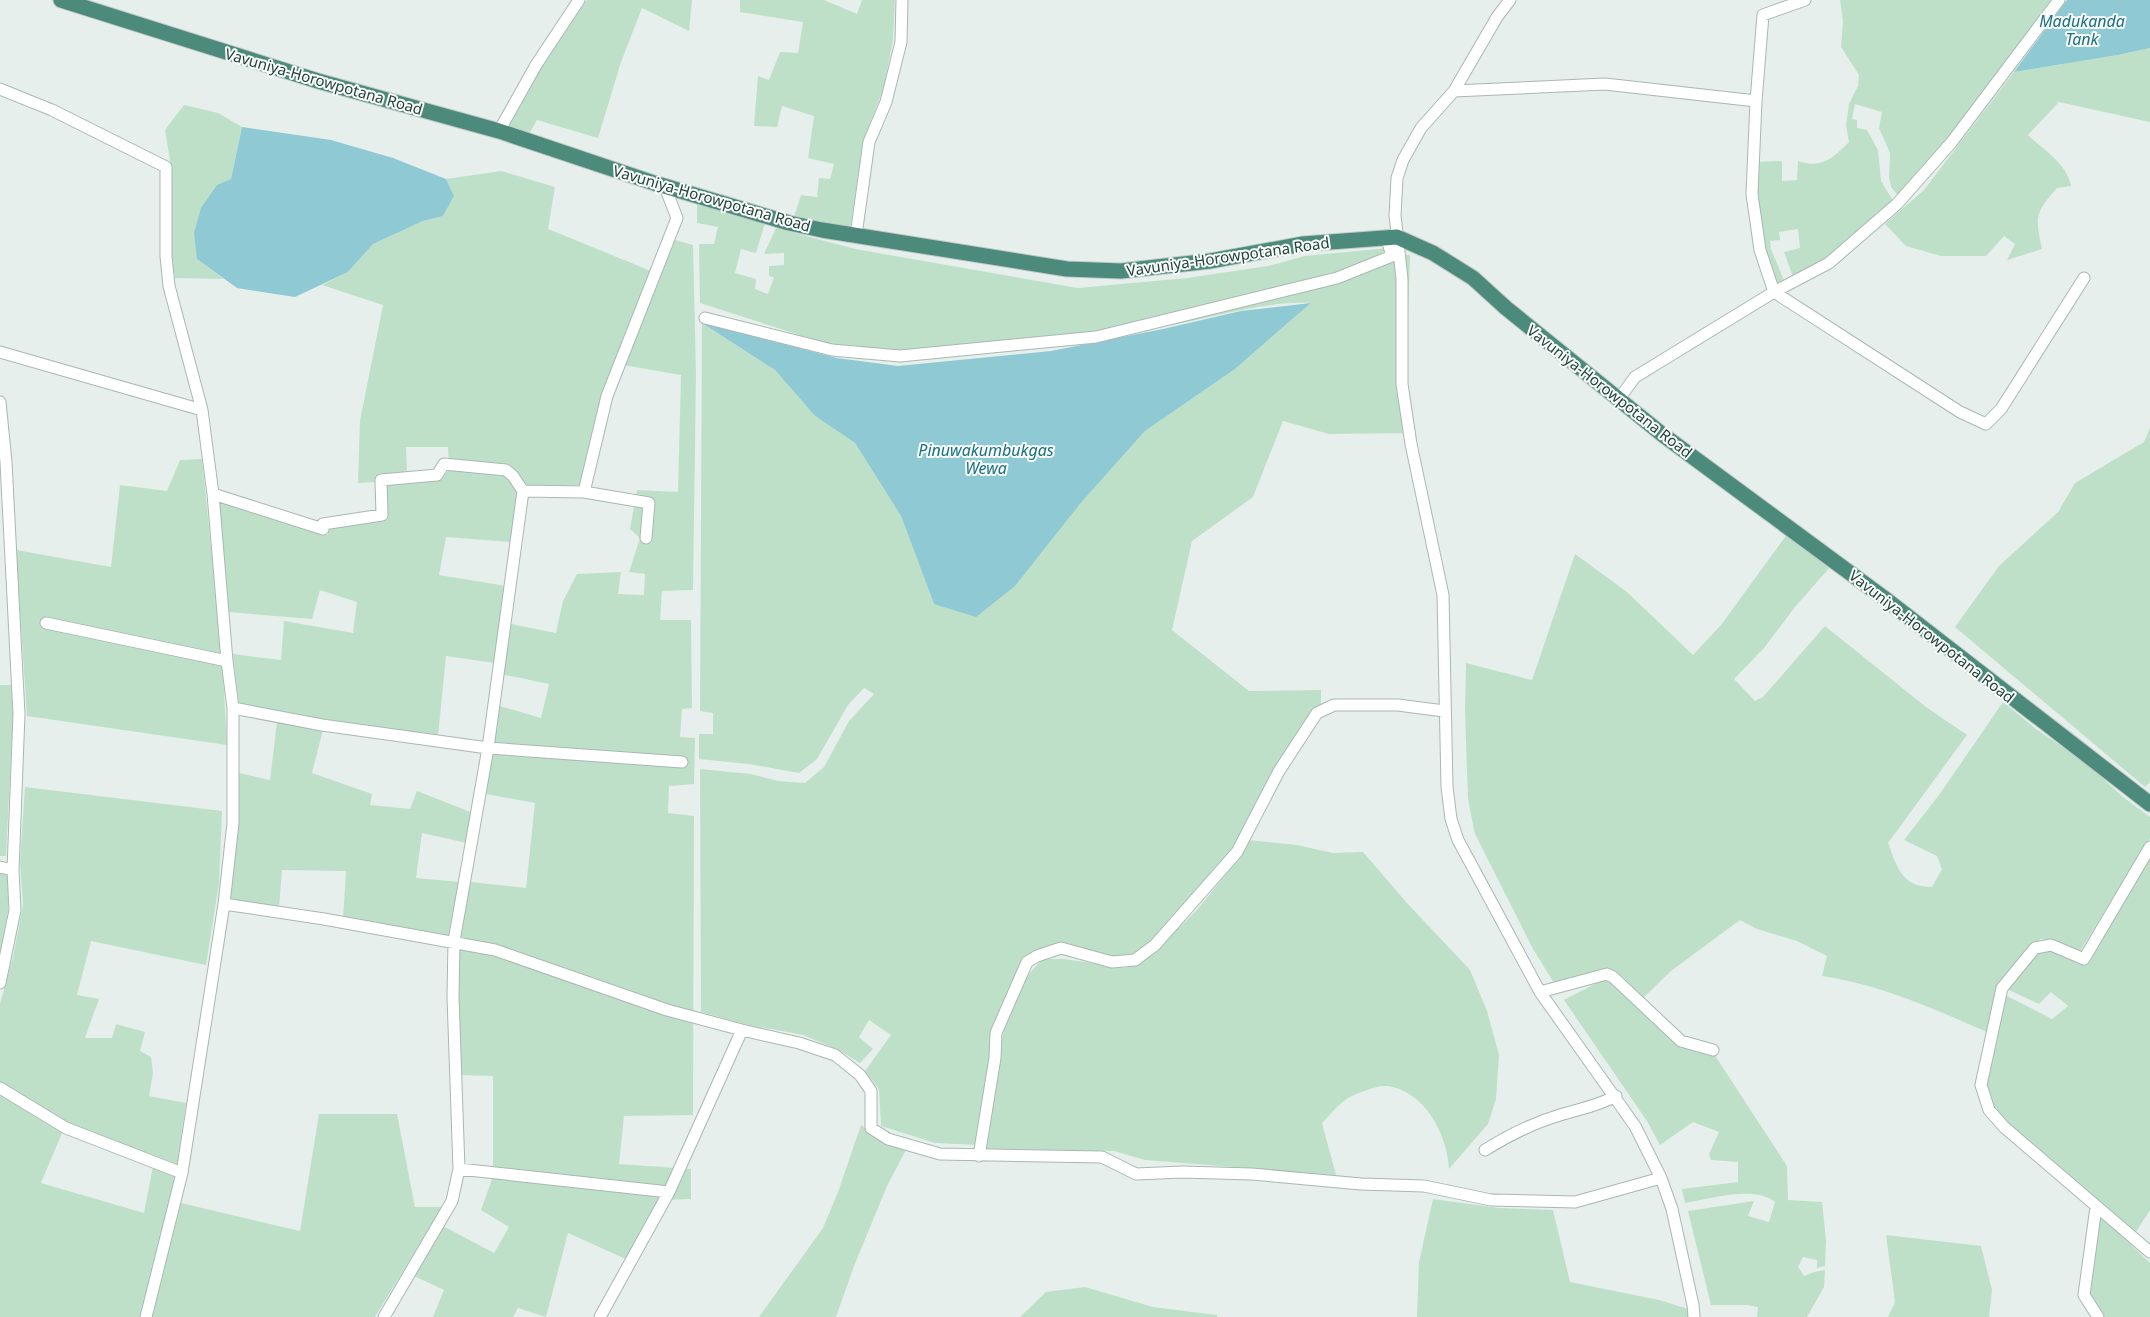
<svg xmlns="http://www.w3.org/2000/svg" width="2150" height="1317" font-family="'Noto Sans',sans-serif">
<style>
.green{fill:#bfe0c8}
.water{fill:#8ec9d4}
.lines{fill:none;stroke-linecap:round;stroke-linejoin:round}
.minor-casing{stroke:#a8b8b2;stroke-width:13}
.trunk-casing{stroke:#c2cac8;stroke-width:17}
.minor{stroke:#fff;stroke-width:11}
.trunk{stroke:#4c8a7c;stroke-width:15}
.labels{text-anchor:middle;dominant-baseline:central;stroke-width:4;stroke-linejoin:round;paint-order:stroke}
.street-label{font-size:15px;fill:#24423a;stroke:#f7fbf9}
.water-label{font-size:16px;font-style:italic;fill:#1c6f80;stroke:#f7fbf9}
</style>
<rect width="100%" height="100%" fill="#e6efeb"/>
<path class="green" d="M587,0H692L689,31L642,8L621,62L598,138L537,120L527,138L503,129L540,68Z
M740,0H824L857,14L862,0H895L893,40L883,90L863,141L850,229L794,217L801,195L817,197L819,178L830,179L834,164L808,158L814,116L782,106L777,127L754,126L758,76L769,80L780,52L798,53L803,22L740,12Z
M1840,0H2056L1968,116L1899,197L1891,187L1889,176L1890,153L1879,128L1882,112L1855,104L1852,119L1857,120V128L1867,130L1878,150L1881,181L1895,204L1831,256L1793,277L1784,252L1800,248L1798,229L1779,232L1780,240L1770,241L1771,249L1785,283L1774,290L1760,241L1756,162L1782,161V181L1797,180L1798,161C1822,169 1833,158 1849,142L1846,125L1849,104L1858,86L1859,75L1841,47L1843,21Z
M2150,48V122L2059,102L2028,135C2043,150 2067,163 2071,186L2057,188C2035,213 2035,216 2042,249L2007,260L2015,244L2004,236L1986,256H1941L1906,246L1885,224L1924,190L2014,72L2118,55Z
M184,105L218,113L242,127L231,179L197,259L224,279L175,278L171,256V166L165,130Z
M501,171L555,187L548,229L651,271L660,274L675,240L693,245L696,374L693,590L662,591L660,620H691L692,708L682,709L680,737L695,738L694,784L669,786L668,813L694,816L693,1115L624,1116L619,1164L691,1169V1199L661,1200L628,1260L568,1233L546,1317L518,1308L513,1317H433L444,1290L412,1275L441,1225L494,1253L509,1227L481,1210L493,1176V1076L459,1075L457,946L471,882L526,888L535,803L486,794L491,752L500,706L541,718L549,684L501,674L511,624L556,633L563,601L577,574L621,572L618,594L644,595L645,574L629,572L640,538L630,529L637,490L678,492L681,375L623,365L611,401L589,485H521L510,542L446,537L439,575L506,586L495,663L446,656L438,736L322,719L239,704L233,654L281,660L284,621L353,633L357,602L320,590L312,619L228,612L218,502L328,535V526L387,519L386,483L439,481L449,470L448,447H406L407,471L378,478L377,482L358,483L360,421L383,305L322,285L348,272L373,244L423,221L443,216L454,196L446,179Z
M697,200L765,223L756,253L741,249L735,273L756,279L755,289L768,294L774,277L769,276V266L784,265V253L764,254L776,228L855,249L1078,288L1187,278L1268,266L1305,256L1388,248L1390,255L1336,275L1096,333L901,351L834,346L700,303L699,244H714L718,227L697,223Z
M1396,255H1410L1406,378L1415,433L1329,434L1283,421L1253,497L1192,541L1172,630L1249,691L1321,690V705L1294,738L1235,850L1151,944L1133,956L1116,959L1073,948L1025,960L994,1027L977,1145L935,1143L881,1126L879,1089L865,1071L891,1035L869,1020L859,1037L873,1049L860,1063L837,1049L803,1035L745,1024L701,1012L700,769L751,774L778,781L805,783L824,767L849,721L874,694L864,688L848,705L817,759L799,773L749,764L699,759V734H713V713L700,711L702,323L775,370L815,416L855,443L901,516L934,604L1079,505L1145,431L1235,369L1311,303C1260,301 1212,319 1163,326L1312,286Z
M2150,428V782L2145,787L1955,627L1999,566L2058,512L2075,483L2144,442Z
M202,459L222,656L227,745L27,716L16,550L111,567L120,485L167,491L180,460Z
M1788,533L1831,566L1795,607L1764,648L1734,679L1755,701L1763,697L1825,626L1926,707L1967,735L1888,843C1897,867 1902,887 1932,887L1942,869L1937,856L1904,840L1939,795L2003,702L2036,729L2085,762L2123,797L2150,817V838L2079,953L2060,942L2041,939C2008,960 1997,995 1987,1032C1934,1009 1879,984 1822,976L1827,956L1797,941L1757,929L1740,920L1671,971L1643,998L1622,976L1605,971L1559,991L1533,949L1475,834L1468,799L1465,712L1466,663L1532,680L1575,554L1627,592L1693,655L1721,625Z
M0,685H11L13,716L6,856H0Z
M277,722L323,730L312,773L372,794L370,805L410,809L417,791L473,813L467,843L422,833L416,878L459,882L448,937L343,919L346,871L282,870L279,908L228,901L239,824V773L270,780Z
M25,787L222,811L219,883L206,965L91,941L77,995L99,999L85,1038H112L116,1024L145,1032L140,1051L151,1057L153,1073L149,1096L186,1103L177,1164L70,1124L0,1082V1004L13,957L23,905L20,862Z
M1248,840L1297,845L1333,853L1363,852L1407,903L1470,970L1487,1011L1499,1055L1496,1099L1488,1124L1449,1169C1447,1134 1425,1091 1387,1086C1377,1085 1358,1093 1350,1097C1340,1102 1330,1115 1322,1123L1336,1175L1145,1160L1114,1151L983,1149C1002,1086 990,1007 1043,959H1064L1126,968L1152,954L1196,911L1241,856Z
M2150,854V1210L2134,1235L2008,1125L1994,1110L1985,1084L2003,994L2052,1019L2068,1006L2051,992L2039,1004L2005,988L2037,951L2052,949L2089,963Z
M0,873L8,875V911L0,952Z
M1608,977L1679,1044L1714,1054L1787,1166L1788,1200L1822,1202L1826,1240L1825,1266L1817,1268V1260L1803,1257L1798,1267L1804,1276L1814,1272L1825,1270L1824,1287L1807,1317H1757L1758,1307L1747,1305H1711L1688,1211L1754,1201L1748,1216L1769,1222L1775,1202C1754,1185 1710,1199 1685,1203L1682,1189L1738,1182V1162L1711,1160L1709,1154L1719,1132L1693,1122L1660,1145L1647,1121L1564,1000Z
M0,1095L62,1133L41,1183L144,1213L153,1166L178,1175L140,1317H0Z
M319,1114H397L415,1207H442L375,1317H151L181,1203L300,1231Z
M861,1125L880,1138L907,1148L887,1186L854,1266L836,1317H759L823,1228L838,1192Z
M1433,1199L1499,1208L1553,1210L1570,1282L1659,1300L1695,1311V1317H1417L1419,1262Z
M2100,1215L2150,1263V1317H2104L2089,1293Z
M1886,1235L1981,1246L1992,1290L1989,1317H1888L1895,1302Z
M1085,1287L1153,1307L1217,1315V1317H1020L1046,1292Z"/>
<path class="water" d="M2067,0H2150V48L2118,55L2014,72Z
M242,127L331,140L393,158L446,179L454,196L443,216L423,221L373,244L348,272L295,297L237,288L197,259L194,233L201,208L217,185L231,179Z
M1311,303L1235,369L1145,431L1079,505L1015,586L976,617L934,604L901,516L855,443L815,416L775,370L702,323L837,358L898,366L1051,351L1163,329L1241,311Z"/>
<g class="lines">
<g class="minor-casing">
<path id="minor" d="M1510,0L1497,17L1454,91L1421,128L1403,160L1397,178L1395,215L1402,279V384L1411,444L1443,595L1447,787L1451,819L1458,840L1540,992L1635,1126L1661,1178L1672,1209L1693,1305L1694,1317
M1805,0L1763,15L1756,101L1752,194L1760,250L1774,292L1960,412L1986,424L2001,409L2084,278
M0,89L52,110L166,167V256L169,286L202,410L213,494L227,661L233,708V823L224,904L182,1173L146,1317
M1454,91L1605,84L1756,101
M499,131L536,65L579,0
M856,235L869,142L886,102L901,42L902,0
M705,318L832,350L900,356L1096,337L1337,278L1392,256L1386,236
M0,352L202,410
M1619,399L1635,377L1774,292L1829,263L1897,204L1951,143L2059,0
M0,402L6,462L19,714L13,870L15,910L0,983
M584,492L649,503L646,538
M213,494L323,529V524L382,515L381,480L437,475L444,464L506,470L513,476L523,491
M46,623L227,661
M233,708L322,725L488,748L682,762
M2150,847L2084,959L2051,945L2035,948L2002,988L1981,1085L1989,1110L2004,1127L2150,1252
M0,867L13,870
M224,904L324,919L495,950L667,1010L742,1030L799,1043L835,1055L860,1075L871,1091V1128L888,1139L940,1154L1102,1157L1136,1174L1182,1172L1252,1174L1361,1184L1424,1186L1491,1200L1575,1202L1661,1178
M1540,992L1607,974L1613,977L1681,1041L1713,1050
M0,1088L66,1128L182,1173
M1485,1150C1509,1135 1533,1123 1560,1115C1579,1109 1598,1106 1616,1096
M979,1156L995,1058L996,1033L1027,962L1037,956L1061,948L1112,962L1135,960L1155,945L1237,852L1279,771L1317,713L1334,705H1398L1444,711
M459,1169L669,1192
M2096,1207L2084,1295L2098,1317
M384,1317L452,1201L459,1169L453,997L454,941L488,748L523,491L584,492L607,396L677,218L665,187
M600,1317L669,1192L742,1030"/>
</g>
<g class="trunk-casing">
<path id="trunk" d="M61,0L318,81L499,131L654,183L789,223L822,230L1067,269L1121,271L1210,261L1303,244L1397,237L1433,253L1473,278L1506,308L1663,435L1884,598L2150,804"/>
</g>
<use href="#minor" class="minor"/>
<use href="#trunk" class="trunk"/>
</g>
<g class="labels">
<g class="street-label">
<text transform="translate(324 81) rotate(16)">Vavuniya-Horowpotana Road</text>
<text transform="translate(712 198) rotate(16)">Vavuniya-Horowpotana Road</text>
<text transform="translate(1228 256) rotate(-8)">Vavuniya-Horowpotana Road</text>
<text transform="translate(1610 391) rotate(38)">Vavuniya-Horowpotana Road</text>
<text transform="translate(1932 636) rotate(38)">Vavuniya-Horowpotana Road</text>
</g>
<g class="water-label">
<text x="2082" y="21">Madukanda<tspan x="2082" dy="18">Tank</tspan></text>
<text x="986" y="450">Pinuwakumbukgas<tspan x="986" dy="18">Wewa</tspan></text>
</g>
</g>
</svg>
